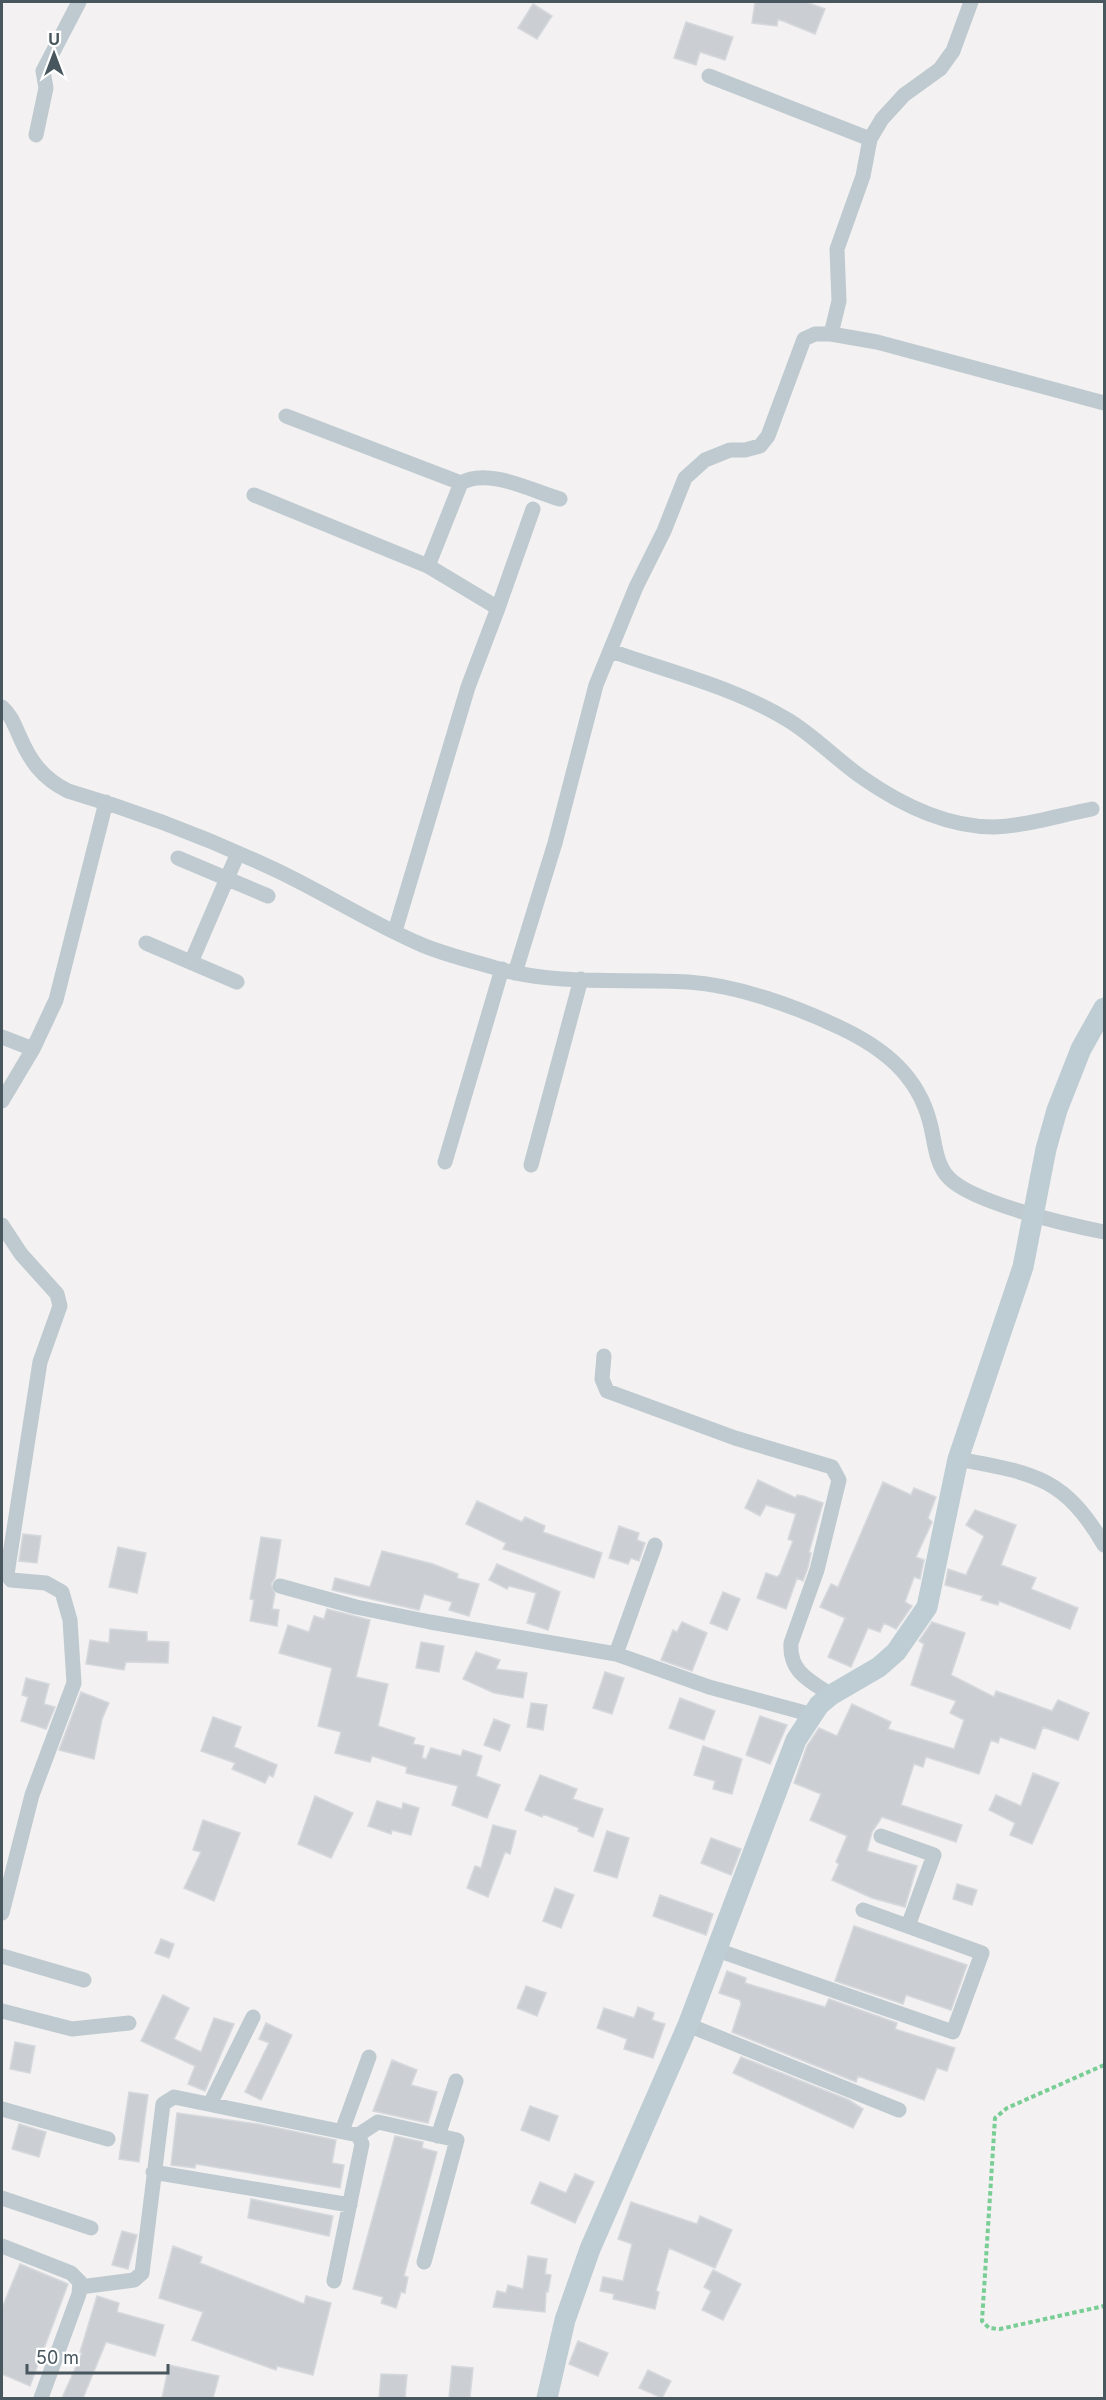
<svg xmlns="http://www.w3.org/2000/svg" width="1106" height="2400" font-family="Inter,sans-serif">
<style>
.building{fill:#cbcfd3;stroke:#d5d8dc;stroke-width:1.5}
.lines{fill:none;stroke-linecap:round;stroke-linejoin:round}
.path{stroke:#78ce95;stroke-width:4;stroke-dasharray:4.5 3;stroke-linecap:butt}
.street{stroke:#becacf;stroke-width:15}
.secondary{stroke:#beccd4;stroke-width:21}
</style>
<rect width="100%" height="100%" fill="#f3f1f1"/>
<path class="building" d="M755,2H806L825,9L815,34L778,19L777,26L752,23Z
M533,4L552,16L537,39L518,28Z
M686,22L733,37L725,60L700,52L696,65L674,58Z
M758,1480L796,1498L797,1495L803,1496L823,1503L809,1552L811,1553L808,1567L803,1581L797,1578L786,1609L757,1598L766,1573L777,1577L780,1574L793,1541L788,1539L796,1514L766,1505L760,1516L745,1508Z
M883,1482L911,1495L914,1488L936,1497L928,1518L932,1522L916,1557L924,1560L920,1579L914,1577L905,1602L912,1606L896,1629L884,1623L880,1632L868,1628L851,1667L828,1657L845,1618L820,1607L831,1584L838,1587Z
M477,1501L522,1522L525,1517L545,1526L543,1532L602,1553L594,1578L503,1549L506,1543L466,1524Z
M975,1510L1016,1525L1001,1565L1036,1578L1031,1589L1078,1608L1070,1629L999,1601L998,1605L981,1600L983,1596L945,1585L948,1569L966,1575L984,1536L966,1525Z
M619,1526L639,1533L637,1540L645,1543L639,1561L631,1558L628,1564L609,1558Z
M23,1534L41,1536L37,1563L19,1561Z
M261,1537L281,1540L275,1578L271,1584L275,1594L272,1609L279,1610L277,1626L250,1621L254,1600L250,1599Z
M118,1547L146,1553L137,1593L109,1587Z
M382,1551L433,1564L458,1574L457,1578L479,1584L469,1616L449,1610L452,1602L424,1594L419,1610L332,1590L335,1578L370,1587Z
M497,1564L560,1592L548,1630L527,1623L536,1593L509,1586L507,1589L489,1580Z
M723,1592L740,1599L727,1630L710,1623Z
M327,1609L370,1620L356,1677L388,1684L378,1726L415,1738L413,1744L424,1746L422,1758L426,1759L431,1748L461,1756L463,1750L482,1756L476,1776L500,1785L487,1818L452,1805L458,1786L406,1773L407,1767L372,1756L370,1762L335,1753L341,1732L318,1726L332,1668L279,1653L288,1625L309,1632L314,1616L324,1619Z
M682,1622L707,1633L692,1671L661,1660L673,1630L677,1632Z
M932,1622L965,1633L951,1675L994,1697L996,1691L1052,1711L1058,1700L1089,1713L1078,1740L1043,1727L1035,1749L1000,1737L998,1743L991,1740L979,1774L926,1757L923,1767L914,1764L901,1805L962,1825L956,1842L882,1817L872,1832L867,1851L917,1866L905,1907L872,1898L832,1880L839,1864L836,1862L847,1836L810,1820L821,1794L794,1783L807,1746L819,1728L837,1736L852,1704L891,1722L888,1729L954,1749L964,1720L950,1713L956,1701L911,1685L924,1644L919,1641Z
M110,1629L147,1632V1641L169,1642L168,1663L126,1662L124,1670L86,1664L90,1640L109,1643Z
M421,1642L444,1646L439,1672L416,1668Z
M476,1652L500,1660L496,1669L527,1673L523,1698L494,1693L463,1679Z
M605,1672L624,1678L612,1714L593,1708Z
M26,1678L49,1684L44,1704L55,1707L46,1729L21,1721L28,1697L22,1695Z
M81,1692L109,1703L102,1719L94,1759L59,1750Z
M680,1698L715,1711L704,1740L669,1728Z
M531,1703L547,1705L543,1730L527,1727Z
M760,1716L787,1725L770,1764L746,1755Z
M213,1717L241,1727L234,1747L277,1765L273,1777L269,1775L265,1783L232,1769L235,1763L201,1751Z
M494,1719L510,1725L500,1751L484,1745Z
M703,1746L742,1759L732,1794L713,1789L715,1781L694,1775Z
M1033,1773L1059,1783L1032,1844L1010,1835L1015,1823L989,1810L996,1795L1021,1806Z
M540,1775L577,1789L573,1799L603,1809L593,1837L578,1831L579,1828L543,1814L542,1817L525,1810Z
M315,1796L353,1813L331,1858L298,1844Z
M377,1801L402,1809L403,1803L419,1808L411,1835L392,1830L391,1834L368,1826Z
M203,1820L240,1833L214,1901L184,1888L201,1852L193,1850Z
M493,1825L516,1831L510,1854L505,1852L488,1897L467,1888L475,1866L481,1868Z
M607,1831L629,1838L617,1878L594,1871Z
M711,1838L741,1849L731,1875L701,1863Z
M957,1884L977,1890L972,1905L953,1899Z
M555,1888L574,1895L561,1928L543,1921Z
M660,1895L713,1914L706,1935L653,1916Z
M854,1926L967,1965L951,2010L906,1995L903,2004L835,1981Z
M161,1939L174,1944L169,1958L155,1953Z
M727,1971L746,1978L745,1983L825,2007L829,1999L897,2023L895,2029L955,2048L947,2071L937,2068L924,2100L858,2076L856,2082L732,2032L741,2004L740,2000L719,1993Z
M526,1986L546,1993L537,2016L517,2008Z
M163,1995L189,2008L174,2039L201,2052L214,2018L234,2024L205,2091L188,2084L195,2066L141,2041Z
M638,2007L654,2013L652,2020L665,2024L653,2058L624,2049L627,2039L597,2028L604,2008L634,2018Z
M266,2023L292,2035L261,2100L245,2092L269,2043L259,2039Z
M15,2042L35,2046L30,2073L10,2069Z
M741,2057L849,2100L863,2109L853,2128L733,2073Z
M392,2060L417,2070L411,2085L437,2092L428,2123L373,2111Z
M129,2092L148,2095L139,2162L119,2159Z
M530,2106L558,2116L549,2141L521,2130Z
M177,2113L258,2124L336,2140L332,2163L344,2165L340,2188L196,2164L195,2168L171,2165Z
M19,2124L46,2132L39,2157L12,2149Z
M395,2136L423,2142L422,2148L437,2152L404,2276L408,2277L405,2293L401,2292L396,2308L381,2303L383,2297L353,2289Z
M575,2174L594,2182L575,2223L531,2203L540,2182L566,2193Z
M251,2199L333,2216L329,2236L248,2218Z
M631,2202L697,2224L700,2216L732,2230L715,2268L669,2248L656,2291L659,2292L655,2309L613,2299L614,2294L600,2291L603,2277L623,2281L632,2244L618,2239Z
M122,2231L137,2235L128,2269L112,2265Z
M173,2246L202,2257L200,2263L304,2304L306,2296L331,2303L313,2375L277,2366L276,2370L192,2340L203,2312L159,2298Z
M528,2256L547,2259L545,2274L551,2275L548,2292H546L545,2312L493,2307L497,2291L506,2293L508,2285L523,2289Z
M20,2264L68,2284L30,2386L2,2374V2308Z
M713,2270L741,2284L723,2320L702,2310L711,2291L704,2287Z
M97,2296L119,2303L117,2312L164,2325L155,2356L106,2342L83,2398H62L82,2353L80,2352Z
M578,2341L608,2353L598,2376L569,2364Z
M169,2365L219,2376L213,2398H162Z
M452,2366L473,2368L470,2397L449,2398Z
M648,2370L671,2381L662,2398L639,2388Z
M381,2374L407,2375L405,2398H379Z"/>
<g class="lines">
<path class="path" d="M1104,2065L1007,2108L995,2118L982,2321L989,2328L1000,2329L1104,2306"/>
<path class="street" d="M709,76L870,139
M36,135L46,88L43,71L79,2
M831,334L877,342L1104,403
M286,416L461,483C488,467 532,491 560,499
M254,495L428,566L498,608L468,687L395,931
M428,566L461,483
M498,608L533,509
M611,651C670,672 734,687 788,720C814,736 835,758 860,776C898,803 946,827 994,827C1026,826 1060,815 1092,809
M2,707C11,715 14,724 19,735C30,761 42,778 68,791C140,812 210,839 278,871C326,894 371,923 420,944C445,955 473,961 499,969C560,986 626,978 688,982C737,985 797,1007 841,1028C883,1048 918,1075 930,1123C935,1141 935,1164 949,1178C973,1203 1069,1225 1104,1232
M178,858L268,896
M146,943L237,982
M192,960L238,853
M515,973L555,843L596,685L636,587L664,531L685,478L705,460L730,450H745L760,446L768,436L804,339L815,334H831L839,301L837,249L863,176L870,139L882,119L904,95L940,69L953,51L971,2
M2,1037L33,1049
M2,1101L33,1049L56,1000L106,802
M445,1162L502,969
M531,1165L581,979
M2,1225L21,1254L57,1294L60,1306L40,1362L7,1574L11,1580L46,1583L62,1592L70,1620L74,1683L32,1795L2,1913
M604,1356L602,1379L607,1391L735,1438L832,1467L839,1480L817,1570L791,1643C789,1672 809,1680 831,1695
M958,1459C1032,1473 1064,1476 1104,1545
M280,1586L356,1607L430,1622L616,1654L709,1687L813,1715
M616,1654L655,1545
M881,1836L934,1855L908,1926
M717,1950L953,2032L982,1953L863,1910
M2,1956L84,1980
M2,2011L72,2029L129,2023
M688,2025L899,2110
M210,2104L253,2017
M2,2109L108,2139
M342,2131L369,2057
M358,2135L378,2122L457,2140L424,2262
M438,2136L456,2081
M153,2172L350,2205
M2,2198L91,2228
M2,2246L71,2273L80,2282L79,2294L41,2398
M80,2287L134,2280L142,2273L163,2104L174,2097L358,2135L362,2144L334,2281"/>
<path class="secondary" d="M547,2398L565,2320L590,2249L688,2025L796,1740L819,1705L831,1695L879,1667L896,1652L927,1607L958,1459L1023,1267L1046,1149L1057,1110L1081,1049L1104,1008"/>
</g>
<rect width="1106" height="2400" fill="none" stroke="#48575e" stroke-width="6"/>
<g transform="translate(54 54)" stroke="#ffffff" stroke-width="4.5" paint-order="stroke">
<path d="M0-4.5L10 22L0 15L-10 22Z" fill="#48575e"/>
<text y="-9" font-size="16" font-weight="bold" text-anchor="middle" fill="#48575e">U</text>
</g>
<path d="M27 2364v9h141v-9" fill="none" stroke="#48575e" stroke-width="3"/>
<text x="36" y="2364" font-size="18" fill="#48575e" stroke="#ffffff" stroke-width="4.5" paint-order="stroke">50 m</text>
</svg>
